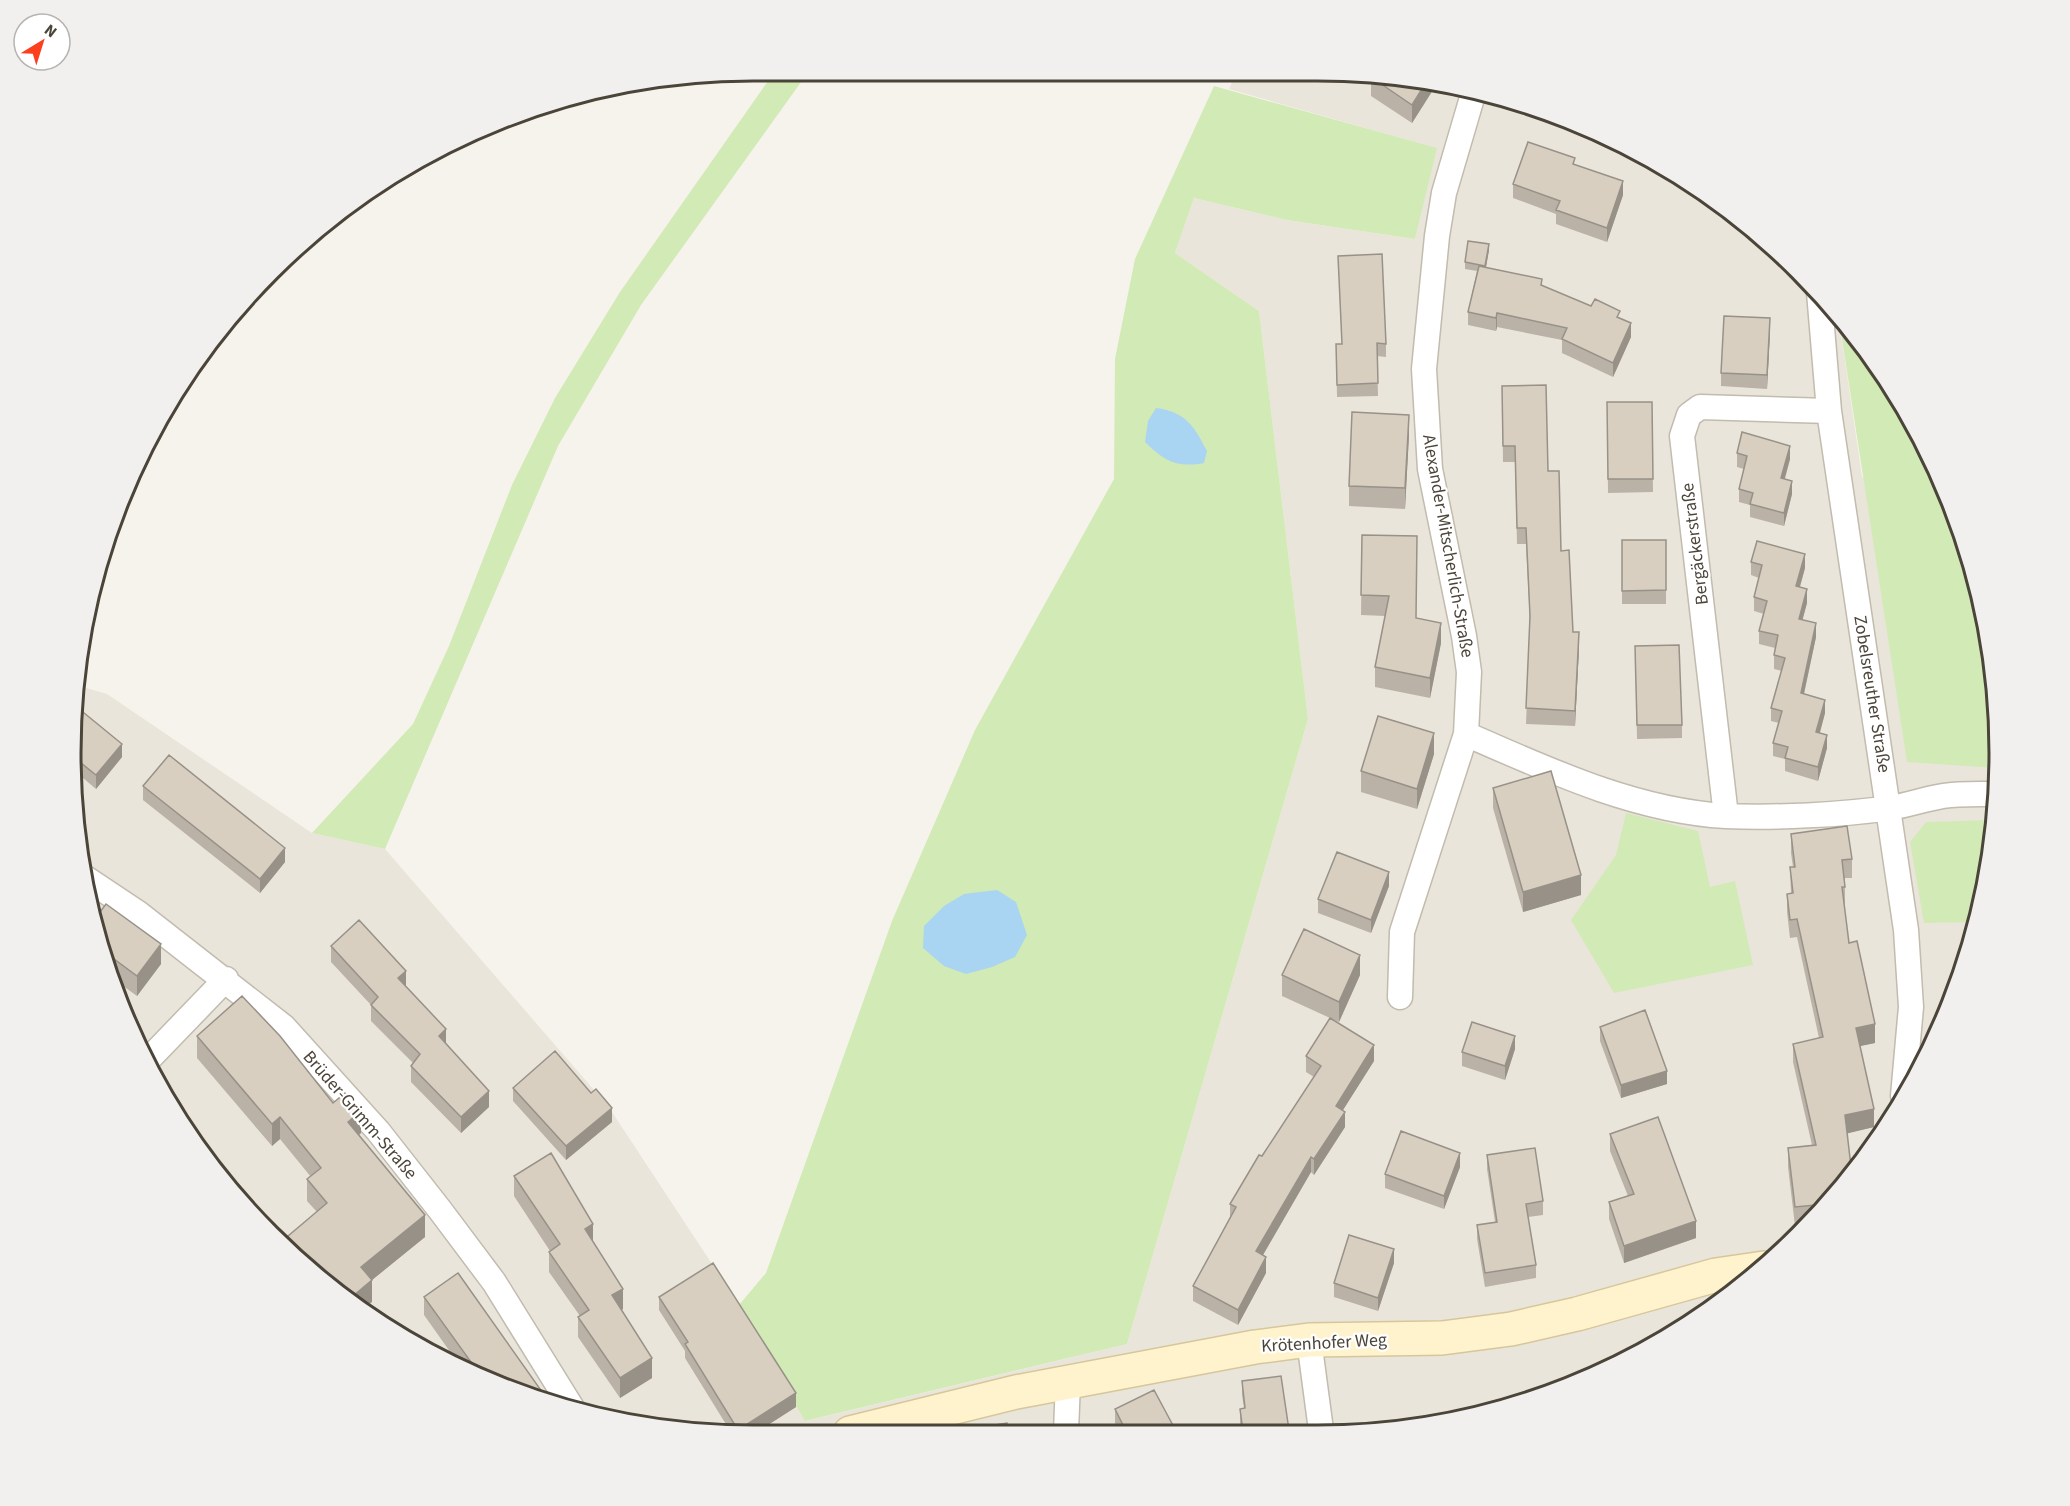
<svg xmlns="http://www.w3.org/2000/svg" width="2070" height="1506" font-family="'Source Sans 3',sans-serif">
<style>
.residential{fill:#eae5da}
.green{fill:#d2eab5}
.water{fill:#a9d4f2}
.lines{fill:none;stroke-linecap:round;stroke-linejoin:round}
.street-casing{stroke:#c2bbae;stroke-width:27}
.secondary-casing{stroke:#d6c79b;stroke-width:36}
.street{stroke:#fff;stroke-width:24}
.secondary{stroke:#fff3cd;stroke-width:33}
.wall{fill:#bab2a6}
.shaded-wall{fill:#979187}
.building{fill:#d8cfc1;stroke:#979187;stroke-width:1.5}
.labels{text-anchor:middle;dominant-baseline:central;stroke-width:4.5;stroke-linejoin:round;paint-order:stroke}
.street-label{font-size:18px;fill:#4b4439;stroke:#fff}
.rim{fill:none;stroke:#4b4439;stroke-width:3}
</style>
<rect width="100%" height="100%" fill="#f6f3ec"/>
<path class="residential" d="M1237,71H1317L1450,84L1578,122L1659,162L1767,240L1830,303L1838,313L1862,477L1963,534L1994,664L1998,798L1976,930L1929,1055L1858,1169L1767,1266L1619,1365L1494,1412L1406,1430L709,1434L577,1412L451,1365L338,1295L240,1203L141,1055L107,972L76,842V685L107,694L312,833L385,849L608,1106L739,1305L806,1421L1127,1344L1308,719L1259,311L1175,253L1194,198L1287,220L1415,239L1436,148L1229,89Z"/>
<path class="green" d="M775,71H809L641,305L558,446L385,849L312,833L413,724L449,646L512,485L555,398L620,292Z
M1214,86L1437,148L1415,239L1287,220L1194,198L1175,253L1259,311L1308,719L1127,1344L805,1421L739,1305L766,1273L892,921L975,730L1114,479L1115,359L1135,259Z
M1838,313L1908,412L1963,534L1994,664L1997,768L1907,762Z
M1626,813L1698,831L1710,887L1735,881L1753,965L1614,993L1571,920L1616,855Z
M1994,820L1977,922L1924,923L1910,842L1926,822Z"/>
<path class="water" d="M1156,408C1186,412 1194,426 1207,451L1204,463C1177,468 1164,461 1145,442L1148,421Z
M997,890L1016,902L1027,935L1015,957L992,967L966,974L944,966L923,948L924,926L944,906L964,894Z"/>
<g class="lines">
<g class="street-casing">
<path id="street" d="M1819,292L1829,411L1906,930L1911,1007L1903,1096
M1466,734C1548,770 1636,811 1726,816C1775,818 1841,815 1890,808C1908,805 1925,799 1943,796C1961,793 1980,794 1998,794
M1726,816L1682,436L1689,415L1700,407L1829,411
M84,877L138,913L284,1027L378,1131L440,1210L494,1282L574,1411
M1400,997L1402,932L1466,734L1469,672L1464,636L1430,469L1424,369L1437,236L1444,193L1474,91
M146,1062L226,979
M1309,1340L1321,1430
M1066,1432L1068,1381"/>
</g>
<g class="secondary-casing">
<path id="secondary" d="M850,1433L1016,1392L1255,1347L1309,1340L1442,1338L1511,1329L1577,1314L1716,1275L1764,1268"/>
</g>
<use href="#street" class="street"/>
<use href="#secondary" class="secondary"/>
</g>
<path class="wall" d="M1371,77L1438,82L1412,123L1371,96Z
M1575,165L1623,195L1607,242L1556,224V214L1513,198V184Z
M1489,250L1486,267L1542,286L1620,319L1631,337L1613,377L1562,353V340L1497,327L1496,331L1468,325V312L1477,271L1465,269V262Z
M1338,256L1386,344V357L1377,356L1378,396L1337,397L1336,344H1342Z
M1770,332L1767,389L1721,386V373Z
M1502,386L1548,471L1573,632L1579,648L1575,726L1526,724L1530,624L1526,544H1517L1515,462H1503Z
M1607,402H1652L1653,492L1608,493Z
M1409,435L1405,509L1349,506V486Z
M1737,453L1790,459L1785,479L1792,494L1784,526L1750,517V505L1739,502V489L1744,469L1737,467Z
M1362,535L1416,618L1441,643L1430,698L1375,687V667L1385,616L1361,615Z
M1622,540H1666V604H1622Z
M1751,562L1805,568L1800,587L1807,603L1802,620L1816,637L1804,694L1825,713L1820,733L1827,748L1818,781L1785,771V759L1773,756V743L1779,723L1771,721V708L1782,671L1774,669V655L1775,648L1759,644V631L1764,614L1754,611V597L1759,578L1751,575Z
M1635,646L1682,725V738L1637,739Z
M76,710L122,757L96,789L76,772Z
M1434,754L1417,809L1361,792V771Z
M143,786L285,862L260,893L143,800Z
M1493,788L1581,895L1523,912L1493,808Z
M1791,834L1852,859V878H1845V905H1844L1849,943L1875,1043L1859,1046L1874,1127L1847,1133L1852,1175L1806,1224L1795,1226L1788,1167V1148L1812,1145L1793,1062V1044L1819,1038L1797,937L1790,938L1787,912V894L1791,893L1790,867H1793L1791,853Z
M1389,886L1371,933L1318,913V899Z
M94,920L161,964L137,996L108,975Z
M331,946L446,1043L489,1107L461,1133L411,1082V1066L413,1063L371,1021V1005L331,962Z
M1282,975H1360L1339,1022L1330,1018L1374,1061L1343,1110L1345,1127L1314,1175L1311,1172L1263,1255L1266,1273L1238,1325L1193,1301V1286L1230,1217V1204L1314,1077L1306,1072V1056L1330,1018L1282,996Z
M1600,1027L1667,1084L1621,1098L1600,1041Z
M197,1036L333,1103L361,1133L359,1135L425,1237L372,1280V1302L317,1212L307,1201V1179L311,1177L280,1139L272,1146L197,1058Z
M1515,1049L1505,1080L1462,1066V1052Z
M513,1088L612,1122L566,1160L513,1101Z
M1610,1134L1696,1238L1624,1263L1609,1219V1202L1628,1196L1610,1151Z
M1487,1155L1543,1201V1215L1528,1217L1536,1265V1278L1485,1287L1477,1239V1225L1495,1222L1487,1169Z
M1460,1167L1444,1209L1385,1188V1174Z
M514,1176L593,1242L623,1309L622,1310L652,1378L620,1398L578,1337V1317L580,1316L549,1272V1252L550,1251L514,1196Z
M1394,1263L1378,1311L1334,1297V1283Z
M424,1297L545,1400L463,1370L424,1315Z
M659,1297L796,1407L754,1434H732L685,1358V1351L659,1310Z
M1281,1376L1289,1430L1241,1431L1240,1423V1409L1244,1408L1242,1395V1381Z
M1115,1409L1176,1431H1119L1115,1423Z"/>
<path class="shaded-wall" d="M1427,81L1438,82L1412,123V105Z
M1623,181V195L1607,242V228Z
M1489,244V250L1485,273V266Z
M1497,313V327L1496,331V318Z
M1770,318V332L1767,389V375Z
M1631,323V337L1613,377V363Z
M1409,415V435L1405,509V488Z
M1790,446V459L1781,491V478Z
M1792,481V494L1784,526V513Z
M1805,554V568L1796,600V586Z
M1807,589V603L1799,633V619Z
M1441,623V643L1430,698V678Z
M1816,623V637L1801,707V693Z
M1579,632V648L1575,726V711Z
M1825,700V713L1816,746V732Z
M1434,733V754L1417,809V789Z
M1827,735V748L1818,781V767Z
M122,744V757L96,789V775Z
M285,848V862L260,893V879Z
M1389,872V886L1371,933V920Z
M1581,875V895L1523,912V892Z
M161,944V964L137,996V976Z
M1360,955V975L1339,1022V1002Z
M406,971V987L398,978Z
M1875,1024V1043L1856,1047V1028Z
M446,1029V1045L439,1036Z
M1515,1036V1049L1505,1080V1066Z
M1374,1045V1061L1336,1121V1106Z
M1667,1071V1084L1621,1098V1085Z
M489,1091V1107L461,1133V1117Z
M612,1108V1122L566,1160V1146Z
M1874,1109V1127L1845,1134V1115Z
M361,1111V1133L348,1144V1122Z
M1345,1112V1127L1314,1175V1159Z
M280,1117V1139L272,1146V1124Z
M1460,1153V1167L1444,1209V1196Z
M1311,1157V1172L1256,1267V1251Z
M425,1215V1237L372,1280V1302L362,1310L347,1301L361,1267Z
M1696,1221V1238L1624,1263V1246Z
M593,1224V1244L585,1229Z
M1394,1249V1263L1378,1311V1298Z
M1266,1257V1273L1238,1325V1310Z
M623,1289V1309L612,1315V1295Z
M652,1358V1378L620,1398V1378Z
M796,1393V1407L754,1434H738V1430Z"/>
<path class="building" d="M1372,76L1427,81L1412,105L1371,77Z
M1528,142L1575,158L1573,164L1623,181L1607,228L1556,210L1560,201L1513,184Z
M1468,241L1489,244L1485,266L1465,262Z
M1382,254L1386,344L1377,343L1378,383L1337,385L1336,344H1342L1338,256Z
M1479,266L1542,279L1541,285L1591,306L1595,299L1620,311L1617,317L1631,323L1613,363L1562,339L1567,328L1497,313L1496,318L1468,312Z
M1724,316L1770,318L1767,375L1721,373Z
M1546,385L1548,471H1559L1561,551L1569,550L1573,632H1579L1575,711L1526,708L1530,616L1526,528H1517L1515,446H1503L1502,386Z
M1607,402H1652L1653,479H1608Z
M1352,412L1409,415L1405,488L1349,486Z
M1742,432L1790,446L1781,478L1792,481L1784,513L1750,504L1753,493L1739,489L1747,456L1737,453Z
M1362,535L1417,536L1416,618L1441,623L1430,678L1375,667L1389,596L1361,595Z
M1622,540H1666V590L1622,591Z
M1757,541L1805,554L1796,586L1807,589L1799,619L1816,623L1801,693L1825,700L1816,732L1827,735L1818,767L1785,758L1788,747L1773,743L1782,711L1771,708L1785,658L1774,655L1778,635L1759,631L1767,601L1754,597L1762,565L1751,562Z
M1679,645L1682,725H1637L1635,646Z
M78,708L122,744L96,775L76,759V710Z
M1378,716L1434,733L1417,789L1361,771Z
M169,755L285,848L260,879L143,786Z
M1551,771L1581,875L1523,892L1493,788Z
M1847,826L1852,859L1842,860L1845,887H1842L1849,943L1857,941L1875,1024L1856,1028L1874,1109L1845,1115L1852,1175L1826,1204L1795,1207L1788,1148L1816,1145L1793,1044L1823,1037L1797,919L1790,920L1787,894L1793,893L1790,867H1795L1791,834Z
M1337,852L1389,872L1371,920L1318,899Z
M106,904L161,944L137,976L102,950L94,920Z
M359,920L406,971L398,978L446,1029L439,1036L489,1091L461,1117L411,1066L420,1054L371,1005L378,997L331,946Z
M1304,929L1360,955L1339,1002L1282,975Z
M242,996L280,1036L333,1103L345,1093L361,1111L348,1122L425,1215L361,1267L372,1280L347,1301L338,1295L281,1242L327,1203L307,1179L321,1168L280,1117L272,1124L197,1036Z
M1645,1010L1667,1071L1621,1085L1600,1027Z
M1330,1018L1374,1045L1336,1106L1345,1112L1314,1159L1311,1157L1256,1251L1266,1257L1238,1310L1193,1286L1236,1207L1230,1204L1259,1155L1262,1156L1321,1066L1306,1056Z
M1472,1022L1515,1036L1505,1066L1462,1052Z
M555,1051L591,1093L596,1089L612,1108L566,1146L513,1088Z
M1658,1117L1696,1221L1624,1246L1609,1202L1634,1194L1610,1134Z
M1401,1131L1460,1153L1444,1196L1385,1174Z
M1535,1148L1543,1201L1526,1204L1536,1265L1485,1273L1477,1225L1497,1222L1487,1155Z
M551,1153L593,1224L585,1229L623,1289L612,1295L652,1358L620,1378L578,1317L589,1310L549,1252L560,1244L514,1176Z
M1349,1235L1394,1249L1378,1298L1334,1283Z
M713,1263L796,1393L738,1430L685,1344L688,1342L659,1297Z
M458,1273L545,1396L541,1399L481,1376L424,1297Z
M1716,1293H1727L1715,1301Z
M1281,1376L1289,1430L1243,1431L1240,1409L1245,1408L1242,1381Z
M1154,1390L1176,1431H1126L1115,1409Z
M1007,1423L1008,1432L942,1433Z"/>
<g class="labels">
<g class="street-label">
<text transform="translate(1695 544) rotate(-97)">Bergäckerstraße</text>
<text transform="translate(1448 546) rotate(80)">Alexander-Mitscherlich-Straße</text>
<text transform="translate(1872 694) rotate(81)">Zobelsreuther Straße</text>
<text transform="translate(360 1115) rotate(49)">Brüder-Grimm-Straße</text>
<text transform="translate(1324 1343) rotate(-3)">Krötenhofer Weg</text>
</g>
</g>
<path d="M0 0H2070V1506H0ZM753 81H1317A672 672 0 0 1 1989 753V753A672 672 0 0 1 1317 1425H753A672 672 0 0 1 81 753V753A672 672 0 0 1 753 81Z" fill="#f1f0ef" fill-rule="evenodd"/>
<path class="rim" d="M753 81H1317A672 672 0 0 1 1989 753V753A672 672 0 0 1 1317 1425H753A672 672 0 0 1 81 753V753A672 672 0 0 1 753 81Z"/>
<g transform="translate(42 42) rotate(38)"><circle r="28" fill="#ffffff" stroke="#b7b4b0" stroke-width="1.5"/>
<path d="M0-4.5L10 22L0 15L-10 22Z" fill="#fc3f1d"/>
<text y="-9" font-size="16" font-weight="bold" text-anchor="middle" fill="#4b4439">N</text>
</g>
</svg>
